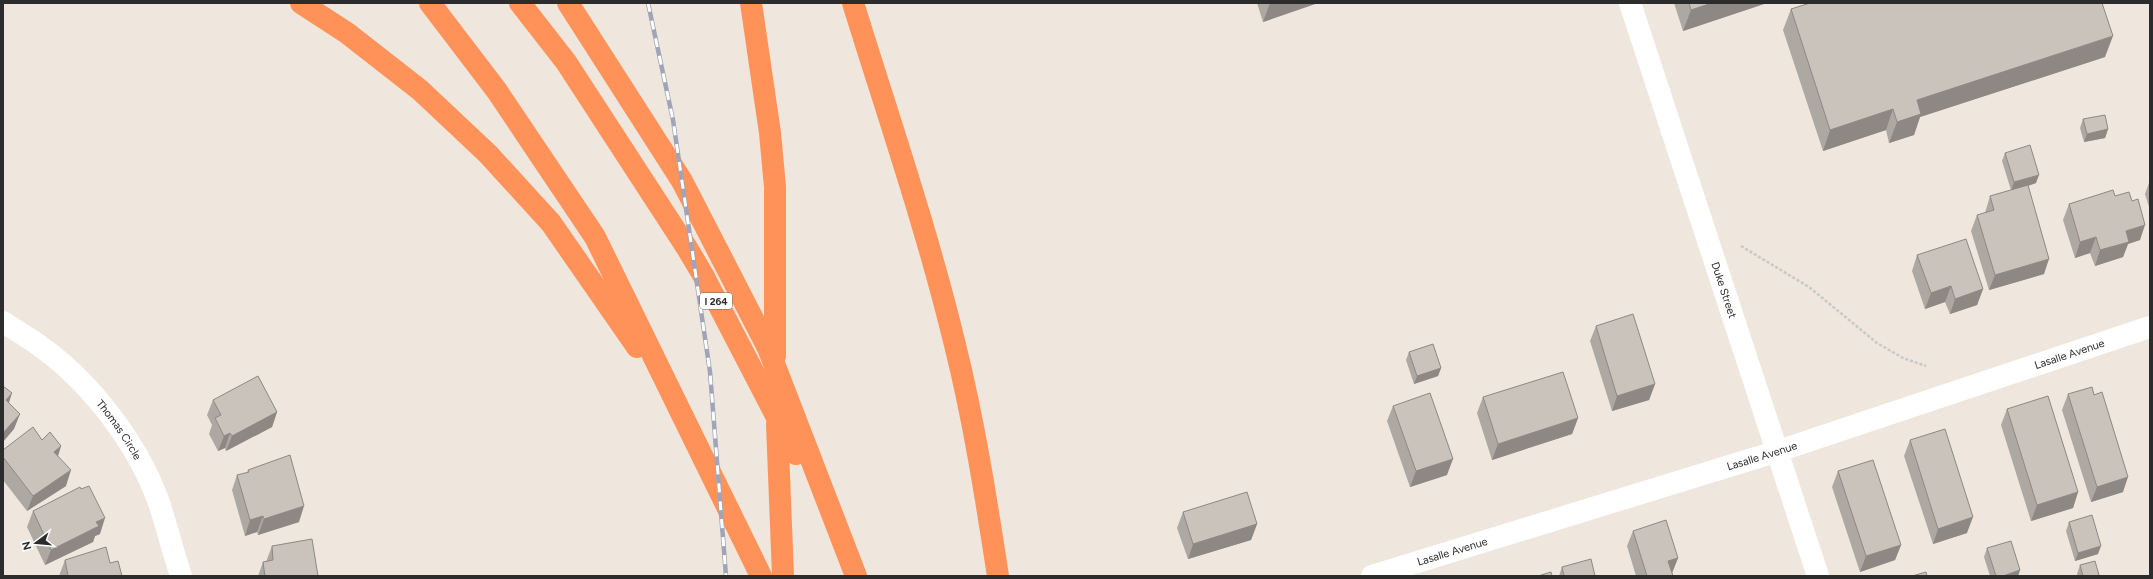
<svg xmlns="http://www.w3.org/2000/svg" width="2153" height="579" font-family="Figtree,sans-serif">
<style>
.lines{fill:none;stroke-linecap:round;stroke-linejoin:round}
.path{stroke:#c8c8c8;stroke-width:2.5;stroke-dasharray:3 2;stroke-linecap:butt}
.minor{stroke:#fff;stroke-width:22}
.motorway{stroke:#ff9258;stroke-width:22}
.rail-casing{stroke:#9fa4b8;stroke-width:4.5}
.rail{stroke:#fff;stroke-width:3;stroke-dasharray:9;stroke-linecap:butt}
.wall{fill:#aea8a2}
.shaded-wall{fill:#8d8884}
.building{fill:#cac3bc;stroke:#8d8884}
.labels{text-anchor:middle;dominant-baseline:central;stroke-width:3;stroke-linejoin:round;paint-order:stroke}
.shield{fill:#fff;stroke:#6b6b6b;stroke-width:1}
.shield-label{font-size:10px;font-weight:bold;fill:#2c2c2c}
.street-label{font-size:11px;fill:#2c2c2c;stroke:#fff}
</style>
<rect width="100%" height="100%" fill="#efe6dd"/>
<g class="lines">
<path class="path" d="M1741,246L1809,287L1877,343L1903,358L1926,366"/>
<g class="minor">
<path id="s1" d="M1630,3L1818,576"/>
<path id="s2" d="M3,322C17,331 31,339 44,349C93,385 139,446 159,503C167,527 173,552 181,576"/>
<path id="s3" d="M1372,576L1778,451L2150,327"/>
</g>
<path class="motorway" d="M301,3L347,33L420,90L488,154L551,223L637,347
M430,3L497,91L595,237L761,576
M520,3L566,62L687,248L703,275L796,454
M568,3L682,181L768,348L856,576
M751,3L770,133L775,187V356
M853,3C888,116 927,229 955,345C974,421 986,498 998,576
M777,424L783,576"/>
<g class="rail-casing">
<path id="rail" d="M648,3L673,120L710,372L726,576"/>
</g>
<use href="#rail" class="rail"/>
</g>
<path class="wall" d="M1257,3H1318L1263,22Z
M1674,3H1767L1683,31Z
M1791,9L2105,57L1920,117L1914,135L1889,143L1886,130L1823,151L1783,30Z
M2083,119L2108,129L2105,138L2084,142L2080,128Z
M2005,153L2036,183L2028,186L2044,274L1989,290L1971,231L1977,215L1985,213L1990,196L2011,190L2002,161Z
M2150,180V210L2145,194Z
M2115,196L2140,240L2128,244L2123,257L2095,266L2090,253L2075,258L2063,220L2069,204Z
M1917,255L1983,289L1977,305L1950,314L1945,302L1925,309L1912,271Z
M1596,326L1655,384L1649,400L1612,411L1590,341Z
M1409,352L1441,368L1438,376L1414,384L1406,360Z
M2068,394L2123,492L2091,502L2062,410Z
M1483,397L1578,418L1572,434L1492,460L1477,413Z
M213,400L277,412L272,427L226,451L225,448L218,451L209,434L212,425L207,415Z
M1393,406L1447,475L1410,487L1387,421Z
M2007,409L2078,492L2073,508L2031,521L2001,425Z
M42,440L61,446L58,456L66,486L27,511L3,480V450Z
M1910,440L1967,533L1933,544L1904,456Z
M248,470L299,522L258,535L257,532L245,536L232,490L237,475L247,473Z
M1838,471L1901,545L1895,560L1860,572L1832,487Z
M81,489L100,534L95,536L93,542L45,565L27,527L33,511Z
M1183,512L1257,524L1251,540L1188,559L1177,528Z
M2069,522L2098,554L2075,561L2066,531Z
M1633,531L1678,558L1672,573L1673,576H1636L1627,546Z
M272,546L318,576H258L263,562H266Z
M1987,548L2020,570L2018,576H1990L1984,557Z
M65,560L122,576H59Z
M2080,565L2099,576H2078L2077,574Z
M1562,567L1595,576H1559Z"/>
<path class="shaded-wall" d="M1270,3H1318L1263,22Z
M1712,3H1767L1683,31L1691,10Z
M2113,36L2105,57L1920,117L1914,135L1889,143L1897,122L1917,100Z
M1893,109L1886,130L1823,151L1830,130Z
M2108,129L2105,138L2084,142L2087,134Z
M2039,175L2036,183L2011,191L2014,182Z
M2145,225L2140,240L2128,244L2123,257L2095,266L2100,250L2126,231Z
M2096,237L2090,253L2075,258L2080,242Z
M2049,259L2044,274L1989,290L1995,275Z
M1951,286L1945,302L1925,309L1931,293Z
M1983,289L1977,305L1950,314L1955,299Z
M1441,368L1438,376L1414,384L1417,376Z
M1655,384L1649,400L1612,411L1617,396Z
M12,393L7,409L6,400Z
M277,412L272,427L226,451L232,436Z
M20,414L14,429L3,442V433Z
M1578,418L1572,434L1492,460L1498,444Z
M230,433L225,448L218,451L224,436Z
M61,446L56,462L54,452Z
M1453,459L1447,475L1410,487L1416,471Z
M71,470L66,486L27,511L33,496Z
M2128,477L2123,492L2091,502L2097,487Z
M2078,492L2073,508L2031,521L2037,505Z
M304,506L299,522L258,535L264,519Z
M263,516L257,532L245,536L250,520Z
M1973,517L1967,533L1933,544L1938,529Z
M105,518L100,534L95,536L93,542L45,565L51,550L96,522Z
M1257,524L1251,540L1188,559L1193,544Z
M1901,545L1895,560L1860,572L1866,556Z
M2101,546L2098,554L2075,561L2078,553Z
M1678,558L1672,573L1668,561Z
M2020,570L2018,576H2003Z"/>
<path class="building" d="M1689,3H1712L1691,10Z
M1810,3H2102L2113,36L1917,100L1921,114L1897,122L1893,109L1830,130L1791,9Z
M2105,115L2108,129L2087,134L2083,119Z
M2030,145L2039,175L2014,182L2005,153Z
M2028,185L2049,259L1995,275L1977,215L1994,210L1990,196Z
M2113,190L2115,196L2129,192L2132,201L2138,199L2145,225L2126,231L2129,242L2100,250L2096,237L2080,242L2069,204Z
M1966,239L1983,289L1955,299L1951,286L1931,293L1917,255Z
M1633,314L1655,384L1617,396L1596,326Z
M1433,344L1441,368L1417,376L1409,352Z
M1563,372L1578,418L1498,444L1483,397Z
M258,376L277,412L232,436L230,433L224,436L215,418L221,415L213,400Z
M3,386L12,393L6,400L20,414L3,433Z
M2092,387L2094,395L2102,392L2128,477L2097,487L2068,394Z
M1430,393L1453,459L1416,471L1393,406Z
M2048,396L2078,492L2037,505L2007,409Z
M33,427L42,440L50,432L61,446L54,452L71,470L33,496L3,457V450Z
M1945,429L1973,517L1938,529L1910,440Z
M290,455L304,506L264,519L263,516L250,520L237,475L249,472L248,470Z
M1873,460L1901,545L1866,556L1838,471Z
M89,486L105,518L96,522L99,526L51,550L33,511L80,487L81,489Z
M1247,492L1257,524L1193,544L1183,512Z
M2092,515L2101,546L2078,553L2069,522Z
M1666,520L1678,558L1668,561L1673,576H1647L1633,531Z
M312,539L318,576H265L263,562L273,560L272,546Z
M2011,541L2020,570L2003,576H1996L1987,548Z
M106,547L110,563L118,561L122,576H68L65,560Z
M1591,559L1595,576H1564L1562,567Z
M2095,561L2099,575L2097,576H2083L2080,565Z
M1551,572L1552,576H1538Z
M1926,572L1927,576H1912Z"/>
<g class="labels">
<rect class="shield" x="700" y="293" width="32" height="16" rx="3"/>
<g class="shield-label">
<text x="716" y="301">I 264</text>
</g>
<g class="street-label">
<text stroke="none"><textPath href="#s1" startOffset="302">Duke Street</textPath></text>
<text stroke="none"><textPath href="#s3" startOffset="732">Lasalle Avenue</textPath></text>
<text stroke="none"><textPath href="#s2" startOffset="160">Thomas Circle</textPath></text>
<text stroke="none"><textPath href="#s3" startOffset="408">Lasalle Avenue</textPath></text>
<text stroke="none"><textPath href="#s3" startOffset="84">Lasalle Avenue</textPath></text>
</g>
</g>
<rect width="2153" height="579" fill="none" stroke="#2c2c2c" stroke-width="8"/>
<g transform="translate(36 543) rotate(254)" stroke="#ffffff" stroke-width="3" paint-order="stroke">
<path d="M0-3L7 15L0 10L-7 15Z" fill="#2c2c2c"/>
<text y="-6" font-size="11" font-weight="bold" text-anchor="middle" fill="#2c2c2c">N</text>
</g>
</svg>
